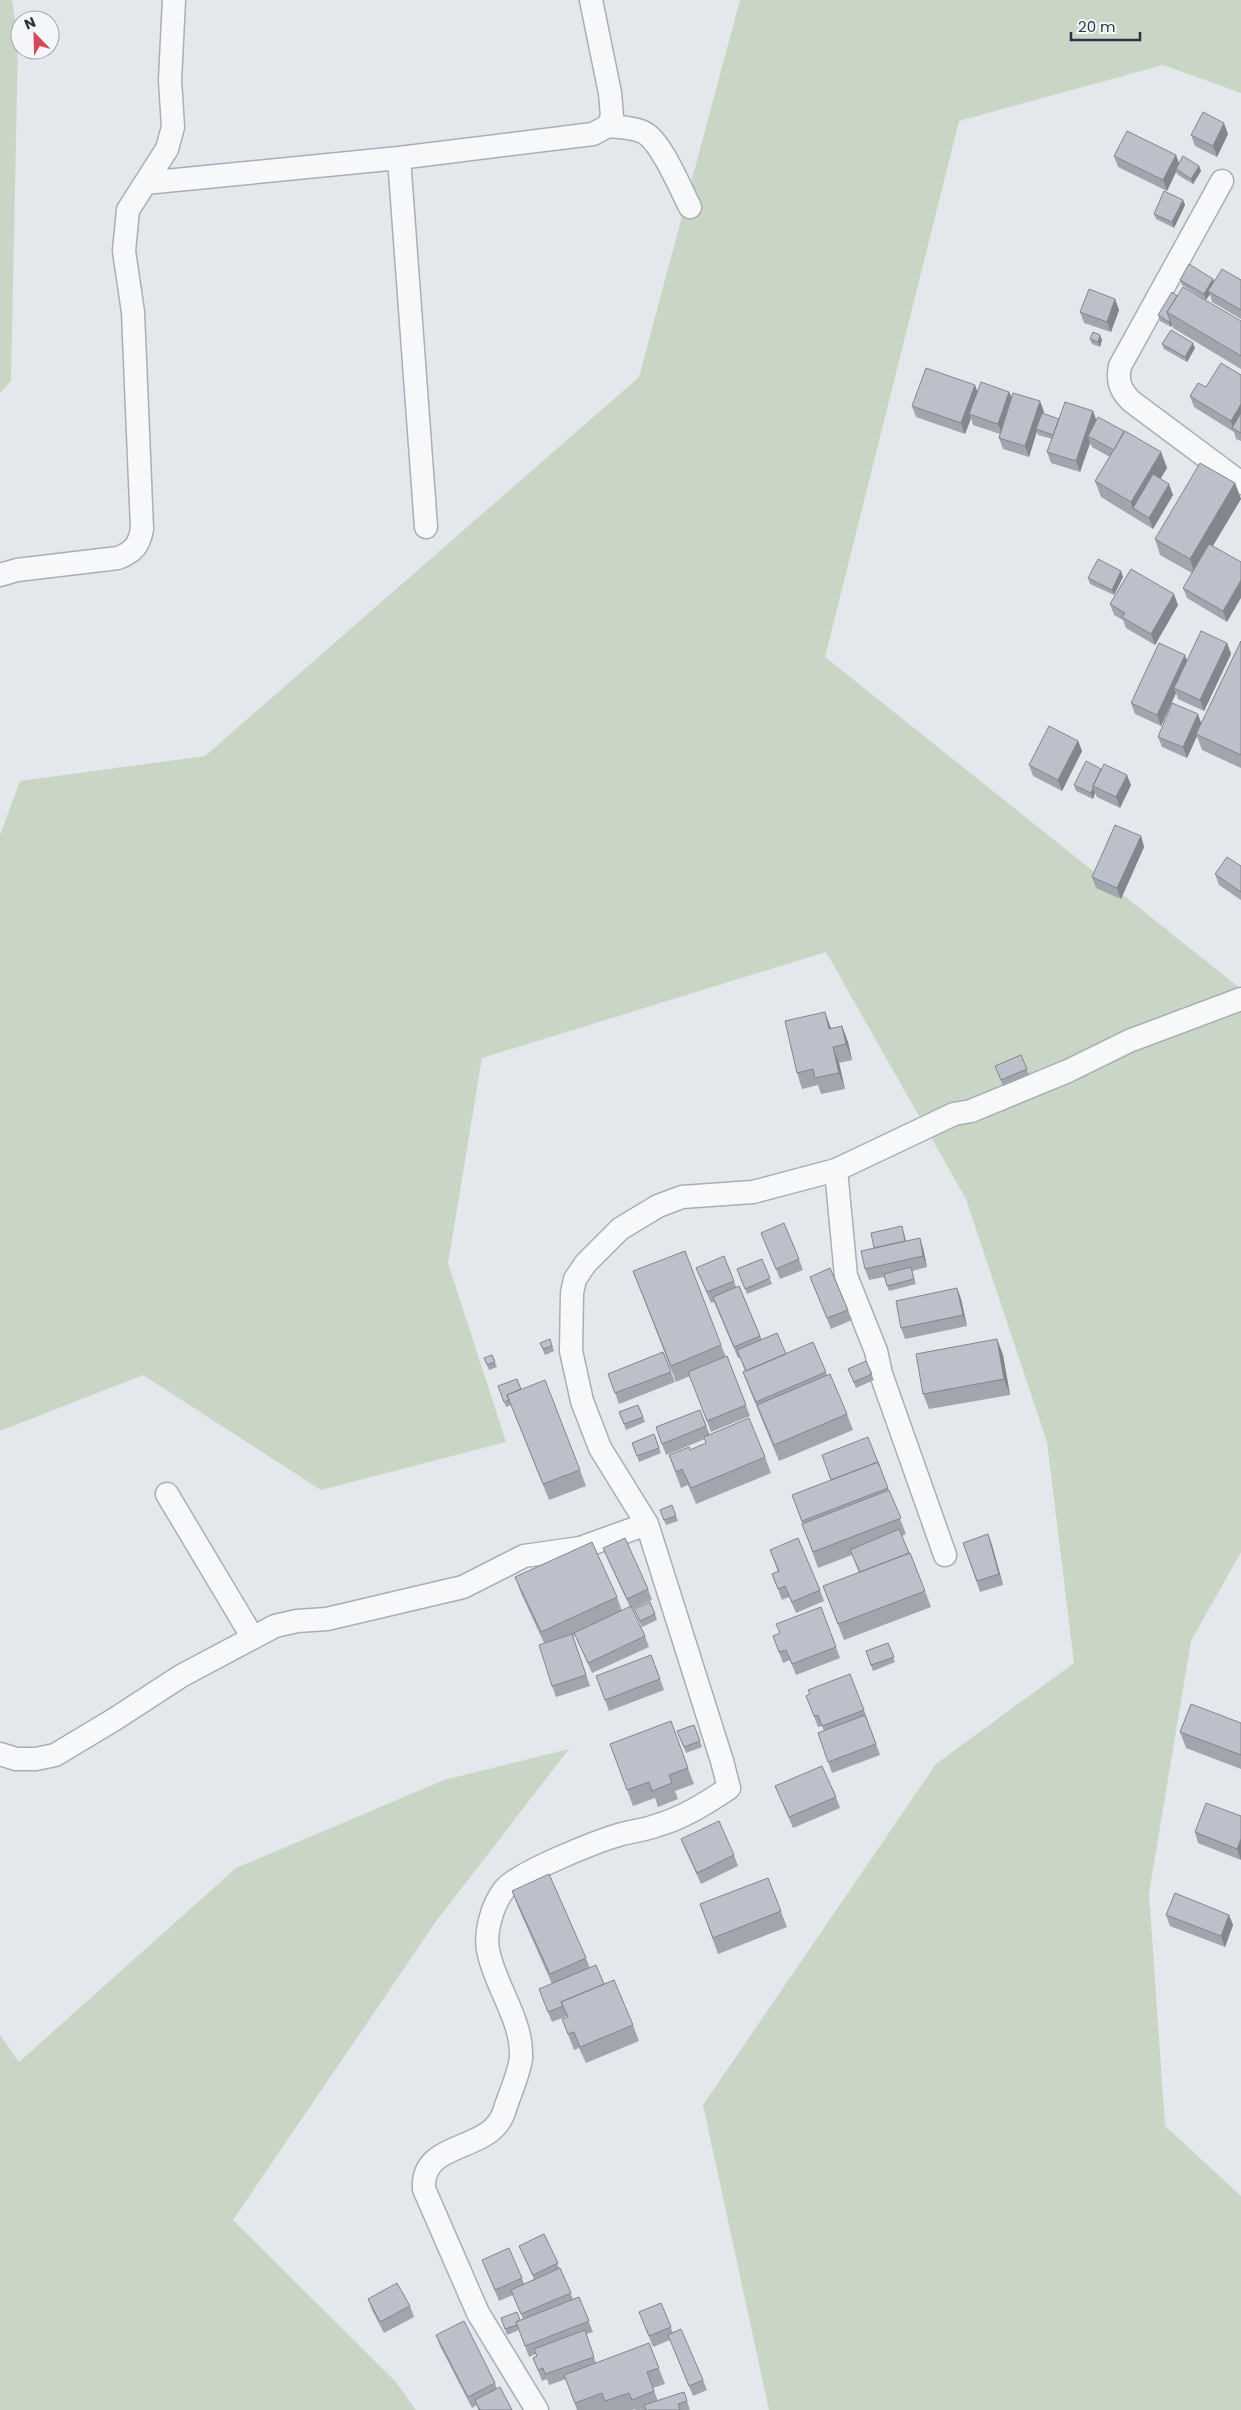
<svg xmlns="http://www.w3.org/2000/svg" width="1241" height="2410" font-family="Poppins,sans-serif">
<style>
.green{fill:#c9d6c5}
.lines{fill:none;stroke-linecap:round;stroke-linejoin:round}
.street-casing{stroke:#a9aeb7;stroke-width:25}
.street{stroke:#f7f8fa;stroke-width:22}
.wall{fill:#a1a5ae}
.shaded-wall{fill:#83868d}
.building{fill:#bbc0ca;stroke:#83868d}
</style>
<rect width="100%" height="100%" fill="#e4e7ec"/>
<path class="green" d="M0,0H12L18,41L11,381L0,393Z
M740,0H1241V93L1163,65L959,121L825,657L1241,989V1552L1191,1641L1149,1893L1165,2126L1241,2196V2410H769L703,2105L936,1764L1074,1663L1047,1442L966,1199L826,952L482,1058L448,1263L506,1442L321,1490L143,1375L0,1431V835L20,781L205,756L639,377Z
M569,1749L437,1920L233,2220L396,2382L416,2410H0V2035L19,2062L236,1868L444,1780Z"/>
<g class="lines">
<g class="street-casing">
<path id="street" d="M608,126C619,127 632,127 643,132C661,140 680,188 690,207
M399,158L426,527
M1222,181L1120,366C1117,381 1120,390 1131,401L1241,483
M145,183L399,158L593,134L608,126L612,116L610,93L591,0
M0,575L17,570L118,558C133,552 139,546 142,529L133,312L124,251L128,210L167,149L173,127L170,80L174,0
M836,1170L846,1276L876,1351L881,1374L945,1555
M167,1494L253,1638
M0,1754L16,1759H36L55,1755L115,1719L181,1676L275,1626L297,1621L327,1619L463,1587L524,1556L580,1548L647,1524
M537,2410L478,2313L424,2189C421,2139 490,2154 504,2112C509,2095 519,2075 521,2058C523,2020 495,1987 488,1950C485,1932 492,1905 504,1890C516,1873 600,1840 622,1834C633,1831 645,1830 655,1826C683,1818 705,1804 729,1788L722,1761L647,1524L600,1448L582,1401L571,1351L572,1293L575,1279L586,1263L620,1229L658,1206L682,1197L753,1192L836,1170L954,1114L971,1111L1068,1071L1129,1041L1241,999"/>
</g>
<use href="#street" class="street"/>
</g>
<path class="wall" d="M1228,134L1217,157L1195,146L1191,135Z
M1176,155L1179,164L1199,166L1201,171L1193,184L1178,175L1176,172L1167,191L1118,167L1114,156Z
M1183,200L1185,205L1174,228L1156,219L1154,214Z
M1180,280L1214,281L1241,280V319L1212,302L1210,294L1206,300L1182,285Z
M1177,296L1241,321V369L1173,328L1172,325L1171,327L1160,321L1158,315Z
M1115,299L1119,310L1111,332L1084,323L1080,312Z
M1090,339L1102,340L1100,347L1092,344Z
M1162,344L1195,348L1187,362L1164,349Z
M1241,375V441L1236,439L1234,432L1194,407L1190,396L1206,387Z
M975,385L977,392H1009L1012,397L1040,401L1044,412L1043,414L1059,419L1093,411L1096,420L1124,431L1125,432L1161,452L1167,468L1160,479L1173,495L1153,529L1101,497L1095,481L1110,457L1092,447L1090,443L1080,472L1051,463L1047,452L1052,439L1038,435L1037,431L1029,457L1003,449L999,438L1000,434L973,425L971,418L965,434L916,417L912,406Z
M1235,483L1241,499L1213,546L1227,622L1187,598L1183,588L1192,573L1160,555L1155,539Z
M1121,571L1123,577L1114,595L1090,584L1088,578Z
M1110,604L1178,605L1155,645L1126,628L1123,620L1114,615Z
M1241,641V768L1202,750L1197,736L1187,758L1162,747L1158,737L1201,724Z
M1227,643L1231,654L1204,711L1178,699L1176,693L1161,726L1135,714L1131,703L1187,661Z
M1078,741L1082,751L1062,791L1033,776L1029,765Z
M1101,769L1131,785L1120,808L1097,797L1095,793L1093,799L1076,791L1074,785Z
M1141,836L1144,847L1121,899L1096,888L1092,877Z
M1241,866V900L1219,885L1215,874Z
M842,1026L848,1042L852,1060L839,1063L845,1089L821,1094L818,1085L802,1089L797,1073L831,1029Z
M1021,1055L1029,1075L1003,1086L995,1066Z
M904,1232L906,1241L923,1248L927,1267L912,1271L916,1284L889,1291L884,1277L869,1280L865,1269L874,1248Z
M761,1233L799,1259L803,1270L780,1279Z
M762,1259L772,1284L747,1294L737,1269Z
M696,1268L734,1281L736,1287L739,1286L762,1340L786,1354L813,1342L827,1375L847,1414L853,1430L779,1461L749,1388L743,1372L745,1371L740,1358H738L714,1302L711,1303Z
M633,1271L721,1345L726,1357L727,1356L750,1416L711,1432L690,1376L676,1382Z
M810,1277L848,1310L852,1320L831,1329Z
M957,1288L961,1299L967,1326L905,1339L901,1328Z
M550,1339L554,1351L545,1355L540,1343Z
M997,1339L1003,1355L1010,1395L929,1409L923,1394Z
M663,1352L675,1382L619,1404L608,1374Z
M492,1355L497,1367L489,1370L484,1358Z
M866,1361L874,1380L856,1388L848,1369Z
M498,1386L521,1389L580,1470L586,1486L549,1500L511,1405L506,1407Z
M638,1405L645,1422L626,1430L619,1412Z
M700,1410L710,1435L765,1457L771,1473L696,1504L688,1485L681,1488L669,1455L690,1450L706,1443L705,1439L666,1455L656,1427Z
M654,1434L661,1453L639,1462L632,1443Z
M879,1465L906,1534L902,1536L925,1591L931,1607L844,1640L823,1586L859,1573L852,1555L818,1568L792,1495Z
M672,1505L678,1521L666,1525L660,1510Z
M988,1534L992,1545L1003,1585L980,1592L963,1543Z
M603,1548L648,1589L652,1600L632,1609L645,1636L649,1647L592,1673L575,1635L573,1636L590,1686L556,1697L552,1686L544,1643L521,1593L515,1577L617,1597L622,1611L630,1607L607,1558Z
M770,1550L820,1590L824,1601L796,1613L789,1597L782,1600L772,1574L778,1572Z
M821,1607L840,1658L796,1675L790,1660L783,1663L777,1647L780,1633Z
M634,1609L655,1614L657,1620L642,1627Z
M888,1643L895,1662L873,1671L866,1651Z
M651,1655L664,1690L609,1711L596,1676Z
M806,1696L864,1710L880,1755L832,1773L818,1733L824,1731L822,1726L818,1727Z
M1241,1723V1769L1186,1748L1180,1732Z
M694,1725L702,1747L686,1753L677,1731Z
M610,1744L688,1768L694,1784L675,1791L678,1799L658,1807L655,1798L633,1806Z
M775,1786L836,1797L840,1808L793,1828Z
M1241,1816V1860L1198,1843L1195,1832Z
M681,1839L734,1855L738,1866L701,1884L685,1849Z
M768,1878L787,1927L718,1954L700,1904Z
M512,1891L586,1958L590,1968L604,1984L633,2025L639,2041L586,2063L579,2048L574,2050L562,2019L567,2017V2016L552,2022L543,2000L539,1989L552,1984L518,1907Z
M1166,1915H1229L1233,1925L1225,1947L1170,1926Z
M544,2234L573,2299L579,2297L593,2332L586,2334L596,2363L649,2343L665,2384L653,2388L658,2401L684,2392L690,2410H636L635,2409L632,2410H577L566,2379L549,2385L547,2379L542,2381L533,2358L537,2356L536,2354L529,2357L519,2330L507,2335L501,2318L520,2320L523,2319L513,2295L499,2301L482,2260L522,2278L524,2284L534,2279L519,2246Z
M368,2299L410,2306L414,2317L384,2333L372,2310Z
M661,2303L673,2333L703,2380L707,2390L693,2396L670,2340L653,2347L639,2312Z
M436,2335L495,2383L497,2389L480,2410H478L477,2405L472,2408L440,2346Z"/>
<path class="shaded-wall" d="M1224,123L1228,134L1217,157L1213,146Z
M1176,155L1180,166L1176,169V172L1167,191L1163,180Z
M1199,166L1201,171L1193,184L1191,179Z
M1183,200L1185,205L1174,228L1172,222Z
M1213,279L1215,284L1208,291L1210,294L1206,300L1204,294Z
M1115,299L1119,310L1111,332L1107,322Z
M1170,320L1172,325L1171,327L1169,322Z
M1100,335L1102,340L1100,347L1098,342Z
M1193,343L1195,348L1187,362L1185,357Z
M975,385L979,396L969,414L971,418L965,434L961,423Z
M1009,392L1013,402L1002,435L998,424Z
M1040,401L1044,412L1038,430L1036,429L1037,431L1029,457L1025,446Z
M1241,404V422L1233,428L1231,421Z
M1093,411L1097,422L1088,436L1090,443L1080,472L1076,461Z
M1161,452L1167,468L1140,513L1133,509L1131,502Z
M1235,483L1241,499L1195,575L1190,559Z
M1169,484L1173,495L1153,529L1149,518Z
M1121,571L1123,577L1114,595L1112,590Z
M1241,580V598L1227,622L1223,611Z
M1174,594L1178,605L1155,645L1151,634Z
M1227,643L1231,654L1204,711L1200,700Z
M1185,655L1189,666L1174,688L1176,693L1161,726L1157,715Z
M1198,714L1202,725L1196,734L1197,736L1187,758L1183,747Z
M1078,741L1082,751L1062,791L1058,780Z
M1127,775L1131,785L1120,808L1116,797Z
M1093,788L1095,793L1093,799L1091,793Z
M1141,836L1144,847L1121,899L1117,888Z
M825,1012L831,1028L835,1045L829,1029Z
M842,1026L848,1042L852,1060L846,1044Z
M833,1047L839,1063L845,1089L839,1073Z
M920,1238L923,1248L927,1267L923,1256Z
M957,1288L961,1299L967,1326L963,1315Z
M997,1339L1003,1355L1010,1395L1004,1379Z
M988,1534L992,1545L1003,1585L999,1574Z
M1241,1839V1860L1237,1849Z
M1229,1915L1233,1925L1225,1947L1221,1936Z"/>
<path class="building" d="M1203,112L1224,123L1213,146L1191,135Z
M1127,131L1176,155L1163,180L1114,156Z
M1183,156L1199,166L1191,179L1176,169Z
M1164,191L1183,200L1172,222L1154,214Z
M1189,264L1213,279L1204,294L1180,280Z
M1222,269L1241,280V310L1208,291Z
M1183,287L1241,321V356L1167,312Z
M1089,289L1115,299L1107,322L1080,312Z
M1172,292L1177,296L1167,312L1170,320L1169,322L1158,315Z
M1171,330L1193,343L1185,357L1162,344Z
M1093,332L1100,335L1098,342L1090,339Z
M1221,363L1241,375V404L1231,421L1190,396L1198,383L1206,387Z
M926,368L975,385L961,423L912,406Z
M981,382L1009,392L998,424L969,414Z
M1013,393L1040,401L1025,446L999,438Z
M1065,402L1093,411L1076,461L1047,452Z
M1042,413L1059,419L1053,435L1036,429Z
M1241,413V433L1232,428Z
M1098,417L1124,431L1114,450L1088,436Z
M1125,431L1161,452L1131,502L1095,481Z
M1200,463L1235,483L1190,559L1155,539Z
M1153,474L1169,484L1149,518L1133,508Z
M1209,544L1241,562V580L1223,611L1183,588Z
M1098,559L1121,571L1112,590L1088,578Z
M1131,569L1174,594L1151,634L1122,617L1125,613L1110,604Z
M1201,631L1227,643L1200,700L1174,688Z
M1241,641V755L1196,734Z
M1159,643L1185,655L1157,715L1131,703Z
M1172,703L1198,714L1183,747L1158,737Z
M1049,726L1078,741L1058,780L1029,765Z
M1086,761L1101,769L1093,786V788L1091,793L1074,785Z
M1104,764L1127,775L1116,797L1093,786Z
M1115,825L1141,836L1117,888L1092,877Z
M1227,857L1241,866V892L1215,874Z
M825,1012L829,1029L842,1026L846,1044L833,1047L839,1073L815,1078L813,1069L797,1073L785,1021Z
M1021,1055L1027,1069L1001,1080L995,1066Z
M784,1223L799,1259L776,1269L761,1233Z
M902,1226L905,1241L874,1248L871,1233Z
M920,1238L923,1256L865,1269L861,1251Z
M685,1251L721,1345L671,1366L633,1271Z
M724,1256L734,1281L707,1292L696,1268Z
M762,1259L770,1278L745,1289L737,1269Z
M911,1267L914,1279L887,1286L884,1274Z
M830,1268L848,1310L827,1318L810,1277Z
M739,1286L760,1336L734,1347L713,1297Z
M957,1288L963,1315L901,1328L896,1301Z
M777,1333L786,1354L746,1371L737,1350Z
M550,1339L552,1346L543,1349L540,1343Z
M997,1339L1004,1379L923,1394L916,1354Z
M813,1342L826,1372L756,1402L743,1372Z
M663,1352L671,1372L615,1393L608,1374Z
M492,1355L495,1362L487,1365L484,1358Z
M727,1356L746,1405L707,1421L688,1372Z
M866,1361L872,1374L854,1382L848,1369Z
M830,1374L847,1414L774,1445L757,1405Z
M517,1379L521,1389L507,1395L509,1400L504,1402L498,1386Z
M545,1380L580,1470L543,1484L507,1395Z
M638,1405L643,1417L624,1424L619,1412Z
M700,1410L706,1426L662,1444L656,1427Z
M749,1418L765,1457L691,1488L682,1469L676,1472L669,1455L689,1447L690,1450L706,1443L704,1437Z
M654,1434L659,1448L637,1456L632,1443Z
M868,1437L879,1465L878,1462L831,1480L822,1455Z
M878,1462L888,1488L802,1521L792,1495Z
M889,1490L901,1518L813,1552L802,1524Z
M672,1505L676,1516L664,1520L660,1510Z
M899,1529L909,1553L860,1572L850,1550Z
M988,1534L999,1574L977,1581L963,1543Z
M625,1538L648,1589L627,1599L603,1548Z
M798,1538L820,1590L792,1602L785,1586L778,1589L772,1574L779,1571L770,1550Z
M592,1542L617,1597L541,1632L515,1577Z
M910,1553L925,1591L838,1624L823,1586Z
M650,1602L655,1614L640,1621L634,1609Z
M631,1606L645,1636L588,1663L574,1633Z
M821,1607L836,1647L792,1664L786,1650L779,1652L773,1636L780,1633L776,1624Z
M572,1634L586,1675L552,1686L539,1645Z
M888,1643L894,1657L871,1665L866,1651Z
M651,1655L660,1679L605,1700L596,1676Z
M850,1674L864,1710L822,1726L818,1715L814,1716L806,1696L810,1694L808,1690Z
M1191,1704L1241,1723V1755L1180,1732Z
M865,1715L876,1744L828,1762L818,1733Z
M671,1721L688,1768L669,1775L672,1783L652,1791L649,1782L627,1790L610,1744Z
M694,1725L700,1741L684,1747L677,1731Z
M822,1766L836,1797L789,1817L775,1786Z
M1206,1803L1241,1816V1839L1237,1849L1195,1832Z
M719,1821L734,1855L697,1873L681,1839Z
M549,1874L586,1958L550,1974L512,1891Z
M768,1878L781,1911L713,1938L700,1904Z
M1175,1893L1229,1915L1221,1936L1166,1915Z
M596,1965L604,1984L561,2002L563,2006L548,2012L539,1989Z
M614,1980L633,2025L580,2047L574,2032L568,2034L562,2019L568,2017L561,2002Z
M544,2234L558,2263L533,2275L519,2246Z
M509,2248L522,2278L495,2290L482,2260Z
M560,2268L571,2293L521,2314L511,2290Z
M397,2283L410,2306L380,2322L368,2299Z
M579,2297L589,2321L525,2346L516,2322Z
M661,2303L671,2327L649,2336L639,2312Z
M517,2312L520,2320L516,2322L517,2325L505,2329L501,2318Z
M464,2321L495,2383L468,2397L436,2335Z
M681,2329L703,2380L689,2386L668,2335Z
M585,2330L594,2357L545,2374L543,2368L538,2370L533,2358L537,2356L534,2349Z
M649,2343L659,2368L647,2372L654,2391L632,2400L629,2393L605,2401L602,2393L575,2403L564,2375Z
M500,2387L512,2410H480L475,2400Z
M684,2392L687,2401L678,2404L680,2410H646L644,2405Z"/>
<g transform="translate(35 35) rotate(337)"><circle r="24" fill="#f4f6f9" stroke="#a4a8b1"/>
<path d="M0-4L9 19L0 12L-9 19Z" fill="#d1495b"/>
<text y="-8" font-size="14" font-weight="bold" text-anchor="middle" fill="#2b3445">N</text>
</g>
<path d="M1071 32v8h69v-8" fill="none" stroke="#2b3445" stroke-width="2.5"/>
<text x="1078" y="32" font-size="15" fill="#2b3445" stroke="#f4f6f9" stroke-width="4" paint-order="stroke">20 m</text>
</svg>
